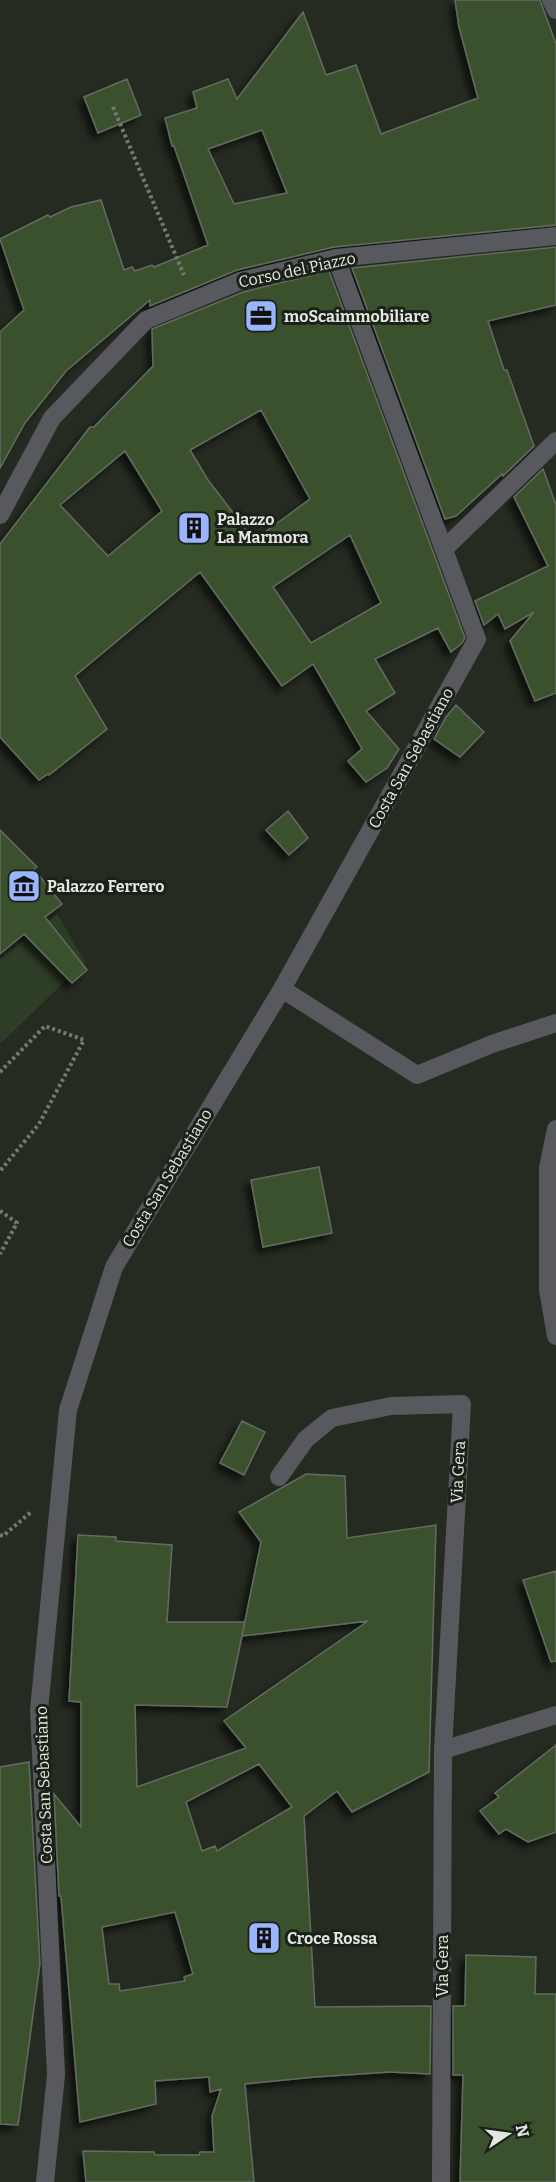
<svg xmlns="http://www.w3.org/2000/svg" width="556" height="2182" font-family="Bitter,serif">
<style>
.green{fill:#2e3d26}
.building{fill:#3b512e;stroke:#646b60;stroke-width:1.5;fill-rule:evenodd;filter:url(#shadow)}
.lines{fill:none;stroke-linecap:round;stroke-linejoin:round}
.path{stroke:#747971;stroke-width:4;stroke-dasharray:3 3;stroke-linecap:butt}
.minor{stroke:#57595e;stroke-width:18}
.labels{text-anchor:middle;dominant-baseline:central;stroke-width:6;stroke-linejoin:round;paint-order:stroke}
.street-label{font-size:16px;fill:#e2e7e0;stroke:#1b2118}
.poi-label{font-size:16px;font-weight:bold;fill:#e2e7e0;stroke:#1b2118;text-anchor:start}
</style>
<defs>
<filter id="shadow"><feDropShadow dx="-5.5" dy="5.5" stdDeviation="3" flood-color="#0009"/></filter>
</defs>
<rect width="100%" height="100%" fill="#252b21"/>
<path class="green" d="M57,914L85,962L0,1044V959Z"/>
<path class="building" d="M455,0H540L556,44V225L334,247L237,270L150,306V300L66,371L25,423L0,468V332L24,310L0,239L48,215L50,217L71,207L101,200L124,270L132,267L135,271L152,265L154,267L208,245L174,146H172L165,118L197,108L193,92L228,79L237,99L303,12L326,75L356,65L381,134L478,98L459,27ZM262,130L287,193L234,204L208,149Z
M127,79L141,115L98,133L84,97Z
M556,247V305L488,321L504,370H507L534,446L503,476L502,474L456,516L445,519L352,268Z
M329,271L465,638L462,643L451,652L438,628L375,659L395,693L366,711L399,749L387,768L366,782L348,761L362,749L313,664L282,686L200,572L75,676L107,729L49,775L48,774L39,780L0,737V544L90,427H94L153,366L152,329L243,292ZM261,410L310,499L254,540L208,480L190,450ZM125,451L162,511L108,556L60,505ZM350,535L381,603L311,643L273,587Z
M543,469L556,505V693L535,701L510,641L534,612L505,629L498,614L484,625L475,601L548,566L514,497Z
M456,705L484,732L460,757L434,739L446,717Z
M288,811L308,838L289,855L266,830Z
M0,830L37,867L34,869L62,904L45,917L87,970L72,983L24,934L0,954Z
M319,1167L332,1233L263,1247L251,1180Z
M242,1421L265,1432L244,1475L220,1463Z
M306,1474L345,1476L347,1538L436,1525L429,1772L352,1812L337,1791L304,1816L315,2007L431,2006L430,2074L390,2072L315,2077L245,2084L254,2182H86L83,2151L154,2152L155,2155H199L200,2152H214L212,2116L221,2089L210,2092L209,2077L155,2081L156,2104L80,2122L61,1896H59L54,1794L81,1827V1702L69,1701L78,1535L116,1537V1541L172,1545L167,1622H245L227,1707L135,1705L137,1787L246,1748L224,1721L368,1621L242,1636L261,1542L239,1512ZM259,1764L292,1807L217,1851L215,1846L202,1851L186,1802ZM175,1912L193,1974L184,1977L185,1981L120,1991L119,1984H109L102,1927Z
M556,1571V1661L551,1662L523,1580Z
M556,1745V1832L528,1842L506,1829L499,1834L480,1811L499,1797L495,1793Z
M29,1762L40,1964L18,2125L0,2124V1767Z
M466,1955L536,1957L535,1994H556V2182H460L463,2075H453V2006H465Z"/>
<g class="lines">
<path class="path" d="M113,107L184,275
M0,1072L45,1026L84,1040L39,1124L0,1171
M0,1211L17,1223L0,1254
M0,1535L3,1536L31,1512"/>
<path class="minor" d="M551,0L556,10
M0,515L52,418L146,320L240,281L336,258L556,236
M444,549L556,441
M282,989L417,1075L492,1044L556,1023
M556,1129L548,1168V1290L556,1336
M279,1477L306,1439L332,1418L391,1406L462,1404L443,1750L441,2182
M443,1750L556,1715
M45,2182L56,2075L39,1710L68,1410L114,1267L282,989L477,639L336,258"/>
</g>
<defs>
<g id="office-square" transform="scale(1.725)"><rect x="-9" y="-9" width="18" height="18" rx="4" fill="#9bb5fd" stroke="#1b2118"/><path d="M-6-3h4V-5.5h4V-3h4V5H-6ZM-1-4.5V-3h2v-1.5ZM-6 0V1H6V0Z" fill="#111"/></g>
<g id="building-square" transform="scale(1.725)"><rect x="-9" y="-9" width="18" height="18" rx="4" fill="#9bb5fd" stroke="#1b2118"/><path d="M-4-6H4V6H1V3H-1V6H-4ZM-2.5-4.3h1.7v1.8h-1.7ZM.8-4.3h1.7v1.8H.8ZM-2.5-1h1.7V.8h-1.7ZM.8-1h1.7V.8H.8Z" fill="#111"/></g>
<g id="museum-square" transform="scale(1.725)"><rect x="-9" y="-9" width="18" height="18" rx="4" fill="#9bb5fd" stroke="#1b2118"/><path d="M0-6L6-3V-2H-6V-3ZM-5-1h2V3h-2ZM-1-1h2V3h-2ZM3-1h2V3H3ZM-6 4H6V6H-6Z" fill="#111"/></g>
</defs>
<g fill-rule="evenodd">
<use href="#office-square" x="261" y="316"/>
<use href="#building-square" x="194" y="528"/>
<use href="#museum-square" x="24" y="886"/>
<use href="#building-square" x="264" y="1938"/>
</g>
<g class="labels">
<g class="street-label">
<text transform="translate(297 270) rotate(-12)">Corso del Piazzo</text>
<text transform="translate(411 758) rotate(-61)">Costa San Sebastiano</text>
<text transform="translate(167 1178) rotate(-59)">Costa San Sebastiano</text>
<text transform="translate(458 1472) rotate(-87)">Via Gera</text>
<text transform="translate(44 1785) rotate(-92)">Costa San Sebastiano</text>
<text transform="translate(442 1966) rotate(-90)">Via Gera</text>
</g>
<g class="poi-label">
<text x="284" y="316">moScaimmobiliare</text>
<text x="217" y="519">Palazzo<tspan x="217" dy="18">La Marmora</tspan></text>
<text x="47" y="886">Palazzo Ferrero</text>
<text x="287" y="1938">Croce Rossa</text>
</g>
</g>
<g transform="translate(508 2134) rotate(77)" stroke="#1b2118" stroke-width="4.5" paint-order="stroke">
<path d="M0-4.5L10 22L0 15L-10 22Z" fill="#e2e7e0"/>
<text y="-9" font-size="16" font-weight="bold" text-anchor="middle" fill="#e2e7e0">N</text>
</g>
</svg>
